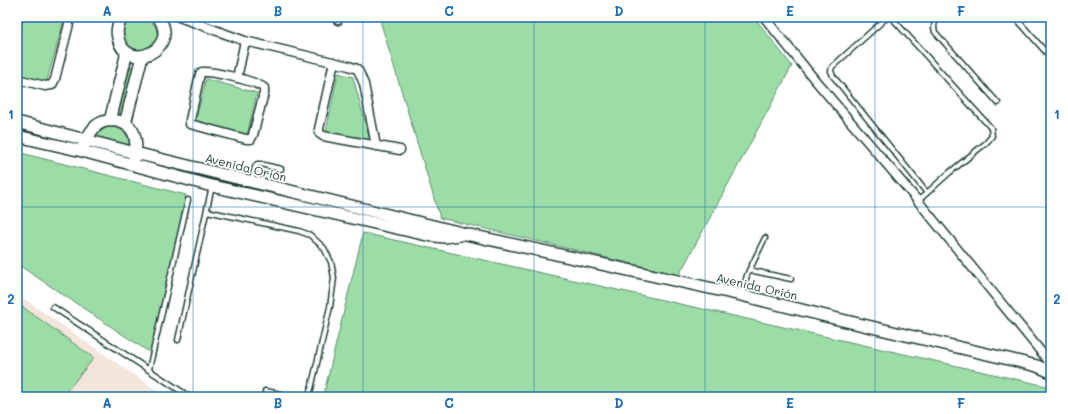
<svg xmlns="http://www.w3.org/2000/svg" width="1068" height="414" font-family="Mali,sans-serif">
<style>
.built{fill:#f3e5dc}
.green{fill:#9cdda7;stroke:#5e8d6e}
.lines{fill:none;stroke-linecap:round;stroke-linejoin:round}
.lane-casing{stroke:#1f3d34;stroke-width:7}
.street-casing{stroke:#1f3d34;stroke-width:11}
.secondary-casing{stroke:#1f3d34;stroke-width:14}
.lane{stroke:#fff;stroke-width:4}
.street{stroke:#fff;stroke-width:8}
.secondary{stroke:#fff;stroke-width:11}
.grid{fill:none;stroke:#1f6fb2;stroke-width:1;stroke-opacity:0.55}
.labels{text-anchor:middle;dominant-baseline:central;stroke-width:3.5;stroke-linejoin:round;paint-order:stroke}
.street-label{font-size:12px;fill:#1f3d34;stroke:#fff}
.neatline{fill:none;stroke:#1f6fb2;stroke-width:1.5}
.grid-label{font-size:13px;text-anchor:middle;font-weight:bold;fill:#1f6fb2}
</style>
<rect width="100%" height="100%" fill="#fff"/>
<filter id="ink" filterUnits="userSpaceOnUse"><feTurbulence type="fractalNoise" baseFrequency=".025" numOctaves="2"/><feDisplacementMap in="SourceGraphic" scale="8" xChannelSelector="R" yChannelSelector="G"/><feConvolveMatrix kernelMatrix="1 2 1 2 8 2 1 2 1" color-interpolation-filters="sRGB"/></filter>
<g filter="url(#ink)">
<path class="built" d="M17,294L166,397H17Z"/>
<path class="green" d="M23,17H52L64,20L46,84L17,76V38Z
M133,17C137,17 142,16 146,18C156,21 161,37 154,45C152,48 149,50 146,51L128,50L120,33L127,20Z
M379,17H754L792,66L679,275L440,218Z
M130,66L133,67V69L123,115L117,113L129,67Z
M338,73L353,77L370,140L326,132Z
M206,79L257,93L247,135L195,123Z
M108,127C122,127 130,135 129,148L95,140C98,133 101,130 108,127Z
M17,152L186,195L155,356L17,264Z
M139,156L431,232L252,190L138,159Z
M363,233L1051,387V397H323Z
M17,303L94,358L62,397H17Z"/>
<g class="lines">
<g class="lane-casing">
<path id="lane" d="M940,17C934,22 933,25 935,32L998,103
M1015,17L1051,58
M251,181L255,167L257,164H260L281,169
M918,201L949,173L986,143L992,136L991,128L893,19L889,17L884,20L832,67L831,71L833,76L927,193
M207,211L299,231L310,235L324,248L331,262L334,278L330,307L311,389L308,395L304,397
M749,270L791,279
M742,295L747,275L765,238
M53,307L190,397
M178,340L212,186
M149,369L188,200
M265,391L298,397"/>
</g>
<g class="street-casing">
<path id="street" d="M179,17L245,41L349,66L357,69L359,72L364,84L376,146
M337,17L338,20
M764,17L815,80L918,201L1051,364
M17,22L18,17
M334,62L319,129V133L323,136L400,150
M202,72C213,71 256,81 264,88V93L253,135L251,139H246L190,124V120L200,74Z
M237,78L245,41
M17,79L45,86L52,85L55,79L69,24L68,17"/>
</g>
<g class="secondary-casing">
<path id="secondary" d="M123,17C118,23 116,30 118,38C127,75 182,48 158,17
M110,121L127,52
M17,122L135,153L470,235L741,295L846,321L1017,361L1037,366L1051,372
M125,124L142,56
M17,136L82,151L212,186L427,235L444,237L460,235
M84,145C87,139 90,131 96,126C107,117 128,119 134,134C137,142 136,151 134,159"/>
</g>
<use href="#lane" class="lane"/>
<use href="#street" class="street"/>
<use href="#secondary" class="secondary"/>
</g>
</g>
<path class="grid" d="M193,17V397M363,17V397M534,17V397M705,17V397M875,17V397M17,207H1051"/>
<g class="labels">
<g class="street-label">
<text transform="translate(246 167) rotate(14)">Avenida Orión</text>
<text transform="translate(757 286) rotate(13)">Avenida Orión</text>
</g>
</g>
<rect width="1068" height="414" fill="none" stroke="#fff" stroke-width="44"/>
<rect x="22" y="22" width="1024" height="370" class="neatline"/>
<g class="grid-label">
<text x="107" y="16">A</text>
<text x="278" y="16">B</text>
<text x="449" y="16">C</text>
<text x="619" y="16">D</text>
<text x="790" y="16">E</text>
<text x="961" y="16">F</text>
<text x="11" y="119">1</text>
<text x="1057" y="119">1</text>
<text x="11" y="304">2</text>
<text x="1057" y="304">2</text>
<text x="107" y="408">A</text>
<text x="278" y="408">B</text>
<text x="449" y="408">C</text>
<text x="619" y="408">D</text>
<text x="790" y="408">E</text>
<text x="961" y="408">F</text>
</g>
</svg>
